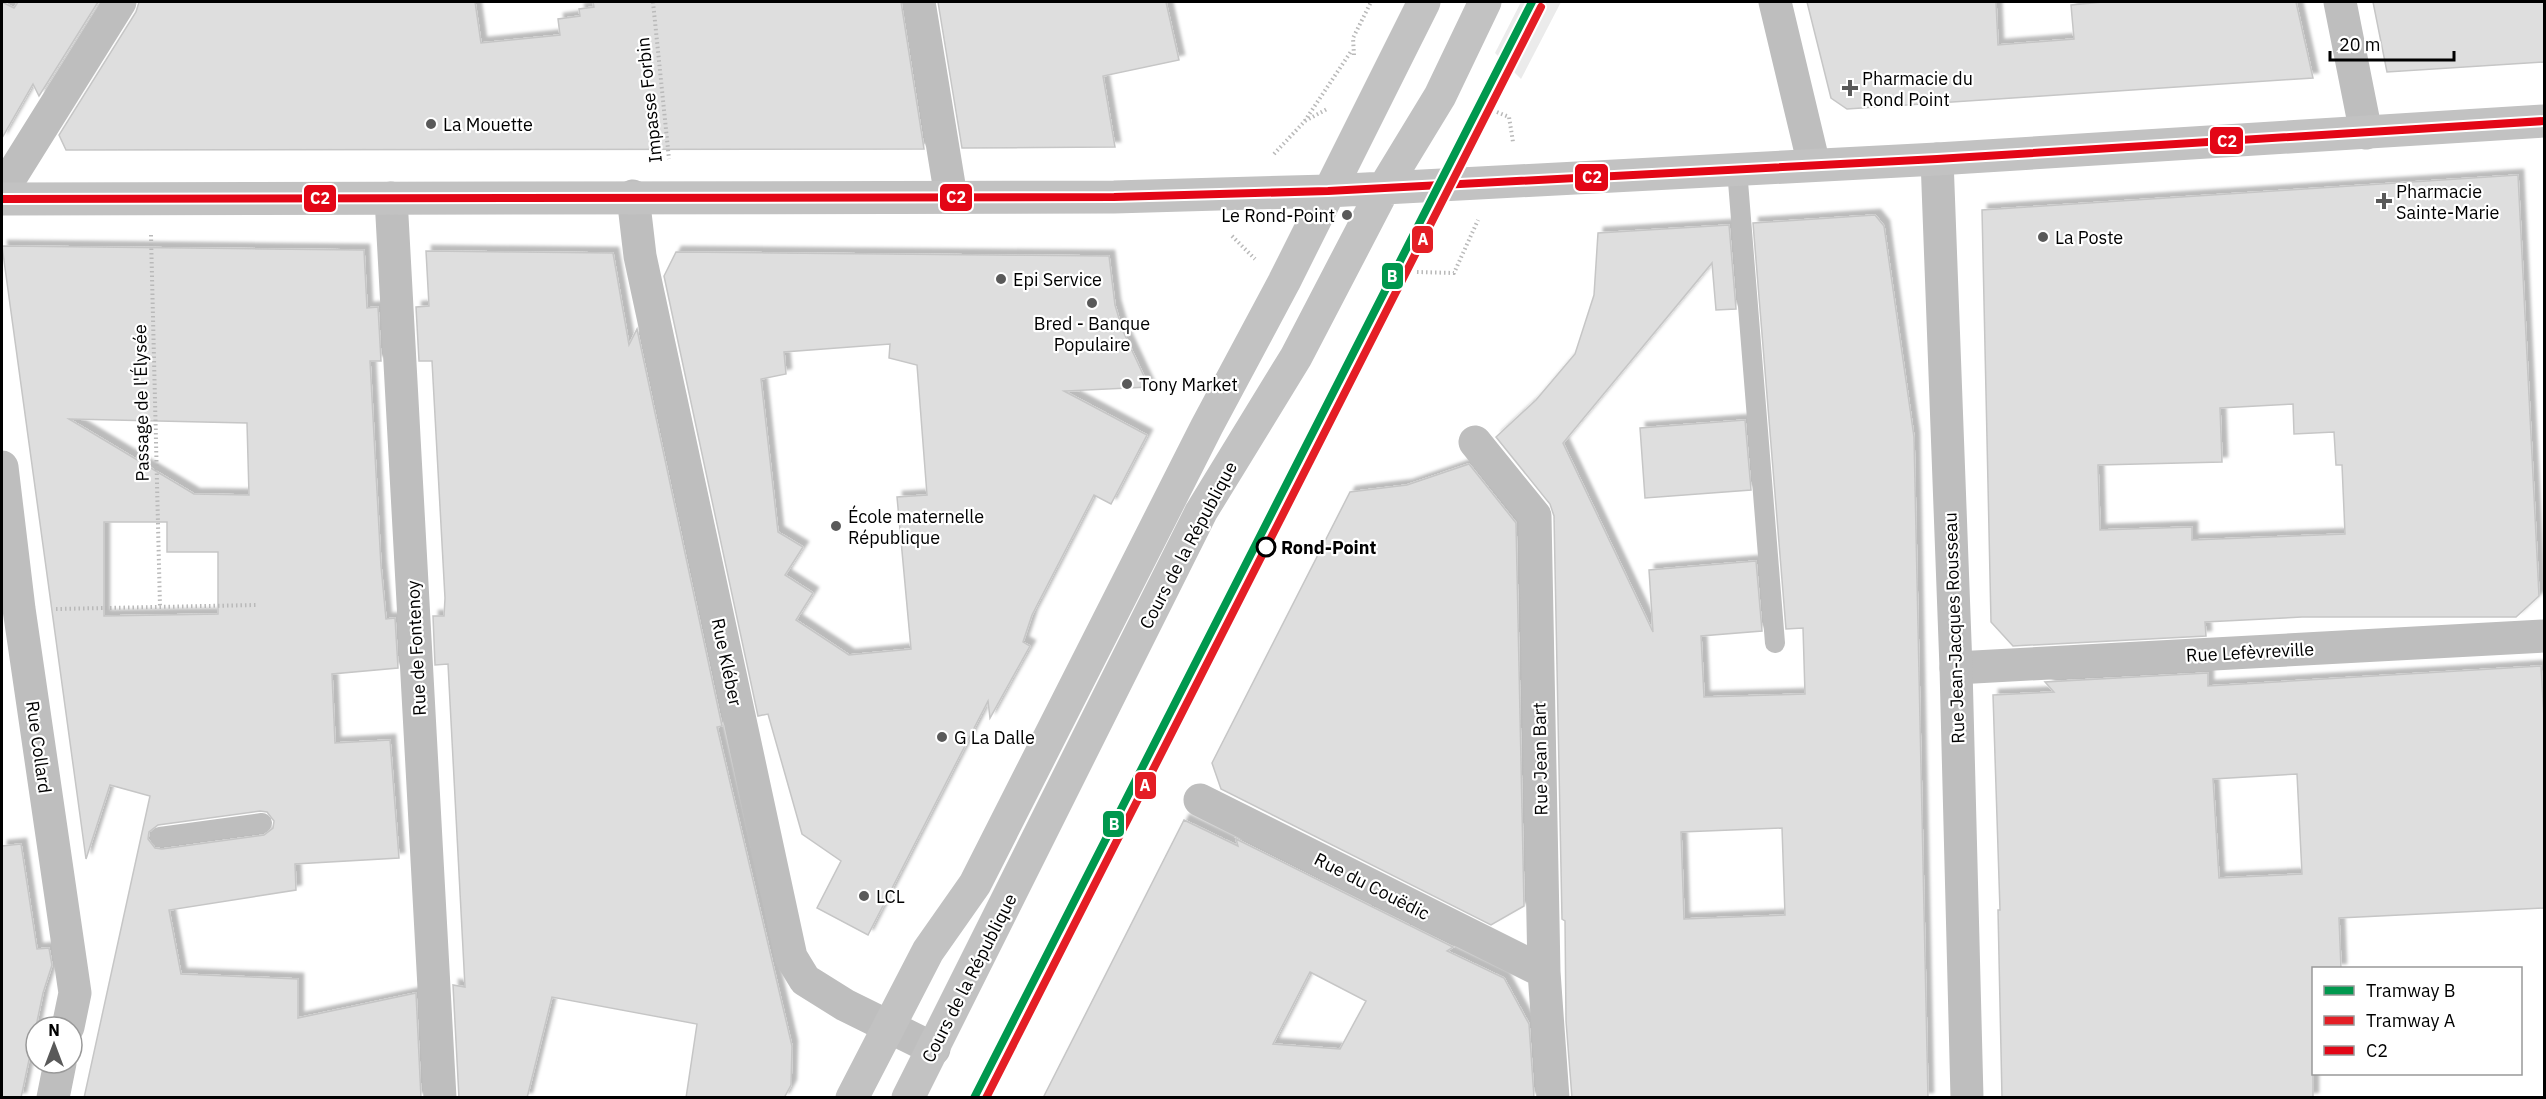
<svg xmlns="http://www.w3.org/2000/svg" width="2546" height="1099" font-family="'IBM Plex Sans',sans-serif">
<style>
.green{fill:#ebebeb}
.building{fill:#dedede;stroke:#c6c6c6;stroke-width:1.5;fill-rule:evenodd;filter:url(#shadow)}
.lines{fill:none;stroke-linecap:round;stroke-linejoin:round}
.path{stroke:#b9b9b9;stroke-width:4;stroke-dasharray:1.5 3;stroke-linecap:butt}
.service{stroke:#bebebe;stroke-width:20}
.minor{stroke:#bebebe;stroke-width:33}
.tertiary{stroke:#bebebe;stroke-width:33}
.secondary{stroke:#c2c2c2;stroke-width:33}
.bus-1-casing{stroke:#fff;stroke-width:12}
.bus-1{stroke:#e30616;stroke-width:8}
.tram-1-casing{stroke:#fff;stroke-width:12}
.tram-2-casing{stroke:#fff;stroke-width:12}
.tram-1{stroke:#00984e;stroke-width:8}
.tram-2{stroke:#e41e25;stroke-width:8}
.poi-dot{fill:#595959;stroke:#fff;stroke-width:2}
.stop-dot{fill:#fff;stroke:#000;stroke-width:3}
.labels{text-anchor:middle;dominant-baseline:central;stroke-width:4.5;stroke-linejoin:round;paint-order:stroke}
.poi-label{font-size:18px;fill:#000;stroke:#fff;text-anchor:start}
.street-label{font-size:18px;fill:#000;stroke:#fff}
.stop-label{font-size:18px;font-weight:bold;fill:#000;stroke:#fff;text-anchor:start}
.line-badge{stroke:#fff;stroke-width:2}
.badge-label{font-size:16px;text-anchor:middle;font-weight:bold;fill:#fff}
</style>
<defs>
<filter id="shadow"><feDropShadow dx="5.5" dy="-5.5" stdDeviation="1.5" flood-color="#0004"/></filter>
</defs>
<rect width="100%" height="100%" fill="#fff"/>
<path class="green" d="M1521,2H1561L1521,79L1495,53Z"/>
<path class="building" d="M2,2L14,8L18,2H98L39,96L33,84L2,138Z
M139,2H475L481,43L560,35L558,19L580,16L579,9L594,7L593,2H901L924,149L66,150L59,135L136,12Z
M938,2H1166L1179,60L1103,76L1115,147L962,148Z
M1807,2H1996L1998,45L2074,39L2071,5L2103,2H2296L2313,78L1847,109L1831,98Z
M2373,2H2544V62L2387,72Z
M2518,175L2539,596L2516,617H2302L2205,622L2206,636L2013,646L1991,622L1982,210ZM2293,404L2294,434L2334,432L2336,465H2342L2345,534L2192,540V527L2100,530L2098,465L2222,462L2220,408Z
M1875,215L1884,226L1914,437L1928,1098H1572L1566,1021L1565,921L1562,919L1554,516L1550,504L1496,437L1536,400L1575,354L1594,295L1598,233L1729,225L1736,309L1716,310L1712,263L1563,443L1653,632L1649,570L1756,561L1762,631L1701,636L1704,697L1805,694L1803,628L1786,629L1753,223ZM1782,828L1785,915L1684,919L1681,832Z
M2,246L364,250L367,308L378,307L381,361H370L381,566L386,619L395,618L398,668L332,674L335,743L390,740L399,858L295,864L296,890L169,910L181,974L298,979V1018L416,993L421,1098H84L150,796L110,785L86,859ZM69,419L247,423L249,495L194,494ZM104,522H167V552H218V614L104,616ZM260,811L267,812L274,821L273,828L264,835L162,849L155,848L148,839L149,832L158,825Z
M426,251L613,253L629,345L637,329L722,726L717,727L792,1046L791,1085L784,1098H686L697,1024L552,997L527,1098H459L453,985L465,987L448,664L435,665L433,616H444L445,598L432,361H419L416,307L429,306Z
M676,252L1109,256L1115,305L1122,329L1149,387L1064,391L1147,435L1111,504L1094,495L1032,615L1023,642L1030,646L990,718L988,701L868,935L817,908L841,861L802,834L768,714L758,716L664,276ZM890,344L889,358L917,365L927,495L897,497L911,649L849,655L796,620L813,593L785,575L803,547L778,532L761,379L786,374L784,352Z
M1745,420L1751,490L1645,498L1640,428Z
M1469,464L1516,523L1524,906L1491,925L1221,789L1212,763L1350,492L1407,485Z
M2541,666L2544,718V908L2339,918L2341,969H2313V1098H2002L1998,910H2000L1993,695L2054,692L2045,682L2208,673V686ZM2297,774L2302,874L2219,878L2213,779Z
M1184,820L1238,846L1236,839L1453,947L1447,951L1504,978L1529,1024L1534,1098H1043ZM1310,972L1366,1001L1340,1049L1273,1044Z
M21,844L37,949L49,948L52,965L43,993L21,1098H2V846Z"/>
<g class="lines">
<path class="path" d="M653,2L669,159
M1354,55L1353,38L1371,2
M1497,112L1509,117L1513,142
M1305,121L1327,109
M1274,154L1304,122L1352,50
M151,235L160,607
M1232,236L1255,259
M1417,272L1454,273L1478,220
M56,609L256,605"/>
<path class="service" d="M1737,169L1775,643
M160,837L262,823"/>
<path class="minor" d="M919,2L951,197
M1775,2L1814,165
M2340,2L2366,133
M2,191L120,2
M633,196L640,256L791,957L805,980L845,1005L934,1049
M391,198L440,1098
M1475,442L1535,516L1544,972L1553,1098
M2,467L19,609L75,993L68,1027
M1956,668L2544,636
M1200,800L1544,972
M53,1098L60,1063"/>
<path class="tertiary" d="M1937,159L1956,668L1967,1098"/>
<path class="secondary" d="M2,199L1114,197L1328,191L1937,159L2544,121
M852,1098L928,951L975,884L1207,426L1284,282L1424,2
M908,1098L1201,512L1296,357L1384,188L1440,96L1485,2"/>
<g class="bus-1-casing">
<path id="bus-1" d="M2,199L1114,197L1328,191L1937,159L2544,121"/>
</g>
<use href="#bus-1" class="bus-1"/>
<g class="tram-1-casing">
<path id="tram-1" d="M974,1098L1532,2"/>
</g>
<g class="tram-2-casing">
<path id="tram-2" d="M986,1098L1541,7"/>
</g>
<use href="#tram-1" class="tram-1"/>
<use href="#tram-2" class="tram-2"/>
</g>
<g class="poi-dot">
<path d="M1847 79h6v6h6v6h-6v6h-6v-6h-6v-6h6z"/>
<circle cx="431" cy="124" r="6"/>
<path d="M2381 192h6v6h6v6h-6v6h-6v-6h-6v-6h6z"/>
<circle cx="1347" cy="215" r="6"/>
<circle cx="2043" cy="237" r="6"/>
<circle cx="1001" cy="279" r="6"/>
<circle cx="1092" cy="303" r="6"/>
<circle cx="1127" cy="384" r="6"/>
<circle cx="836" cy="526" r="6"/>
<circle cx="942" cy="737" r="6"/>
<circle cx="864" cy="896" r="6"/>
</g>
<circle class="stop-dot" cx="1266" cy="547" r="9"/>
<g class="labels">
<g class="poi-label">
<text x="1862" y="78">Pharmacie du<tspan x="1862" dy="21">Rond Point</tspan></text>
<text x="443" y="124">La Mouette</text>
<text x="2396" y="191">Pharmacie<tspan x="2396" dy="21">Sainte-Marie</tspan></text>
<text x="1335" y="215" text-anchor="end">Le Rond-Point</text>
<text x="2055" y="237">La Poste</text>
<text x="1013" y="279">Epi Service</text>
<text x="1092" y="323" text-anchor="middle">Bred - Banque<tspan x="1092" dy="21">Populaire</tspan></text>
<text x="1139" y="384">Tony Market</text>
<text x="848" y="516">École maternelle<tspan x="848" dy="21">République</tspan></text>
<text x="954" y="737">G La Dalle</text>
<text x="876" y="896">LCL</text>
</g>
<g class="street-label">
<text transform="translate(649 100) rotate(-96)">Impasse Forbin</text>
<text transform="translate(141 403) rotate(-91)">Passage de l'Élysée</text>
<text transform="translate(1188 545) rotate(-62)">Cours de la République</text>
<text transform="translate(1954 628) rotate(-92)">Rue Jean-Jacques Rousseau</text>
<text transform="translate(416 648) rotate(-93)">Rue de Fontenoy</text>
<text transform="translate(2250 652) rotate(-3)">Rue Lefèvreville</text>
<text transform="translate(727 662) rotate(78)">Rue Kléber</text>
<text transform="translate(39 747) rotate(82)">Rue Collard</text>
<text transform="translate(1540 759) rotate(-91)">Rue Jean Bart</text>
<text transform="translate(1372 886) rotate(27)">Rue du Couëdic</text>
<text transform="translate(969 978) rotate(-63)">Cours de la République</text>
</g>
<g class="stop-label">
<text x="1281" y="547">Rond-Point</text>
</g>
</g>
<g class="line-badge">
<rect x="2209" y="126" width="35" height="29" rx="6" fill="#e30616"/>
<rect x="1574" y="163" width="35" height="29" rx="6" fill="#e30616"/>
<rect x="939" y="183" width="34" height="29" rx="6" fill="#e30616"/>
<rect x="303" y="184" width="34" height="29" rx="6" fill="#e30616"/>
<rect x="1411" y="225" width="23" height="29" rx="6" fill="#e41e25"/>
<rect x="1381" y="262" width="23" height="28" rx="6" fill="#00984e"/>
<rect x="1134" y="771" width="23" height="29" rx="6" fill="#e41e25"/>
<rect x="1102" y="810" width="23" height="28" rx="6" fill="#00984e"/>
</g>
<g class="badge-label">
<text x="2227" y="147">C2</text>
<text x="1592" y="183">C2</text>
<text x="956" y="203">C2</text>
<text x="320" y="204">C2</text>
<text x="1423" y="245">A</text>
<text x="1392" y="282">B</text>
<text x="1145" y="791">A</text>
<text x="1114" y="830">B</text>
</g>
<rect width="2546" height="1099" fill="none" stroke="#000000" stroke-width="6"/>
<rect x="2312" y="967" width="210" height="108" fill="#ffffff" stroke="#999999" stroke-width="1.5"/>
<rect x="2324" y="986" width="30" height="9" fill="#00984e" stroke="#999999" stroke-width="1.5"/>
<text x="2366" y="997" font-size="18" fill="#000000">Tramway B</text>
<rect x="2324" y="1016" width="30" height="9" fill="#e41e25" stroke="#999999" stroke-width="1.5"/>
<text x="2366" y="1027" font-size="18" fill="#000000">Tramway A</text>
<rect x="2324" y="1046" width="30" height="9" fill="#e30616" stroke="#999999" stroke-width="1.5"/>
<text x="2366" y="1057" font-size="18" fill="#000000">C2</text>
<g transform="translate(54 1045)"><circle r="28" fill="#ffffff" stroke="#999999" stroke-width="1.5"/>
<path d="M0-4.5L10 22L0 15L-10 22Z" fill="#595959"/>
<text y="-9" font-size="16" font-weight="bold" text-anchor="middle" fill="#000000">N</text>
</g>
<path d="M2330 51v9h124v-9" fill="none" stroke="#000000" stroke-width="3"/>
<text x="2339" y="51" font-size="18" fill="#000000" stroke="#ffffff" stroke-width="4.5" paint-order="stroke">20 m</text>
</svg>
